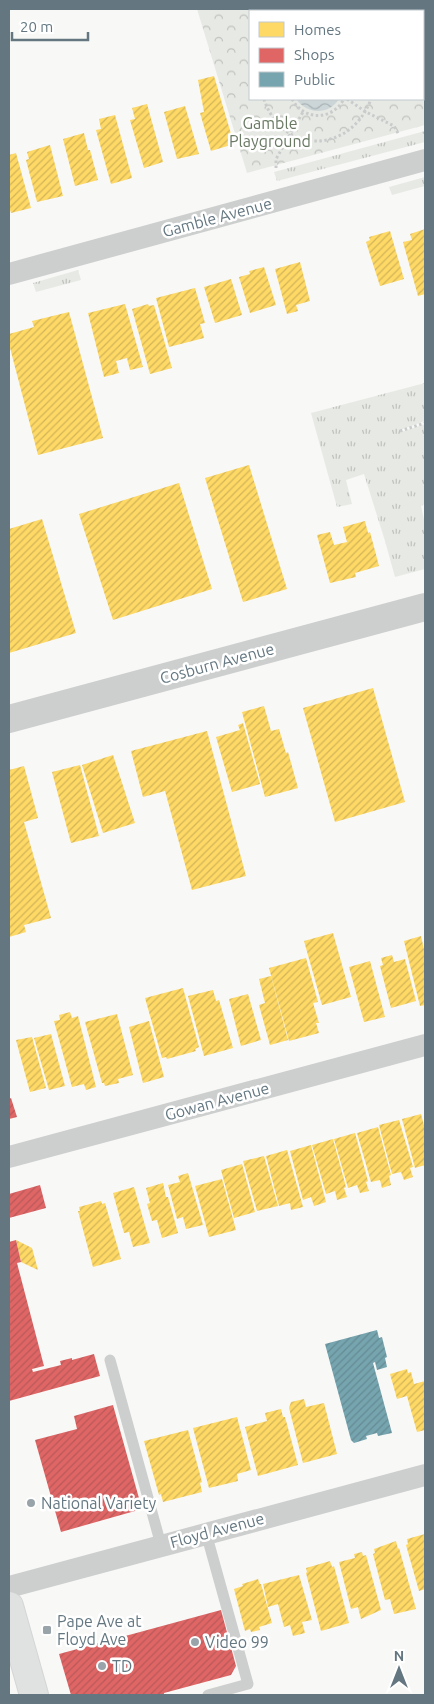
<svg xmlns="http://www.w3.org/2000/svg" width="434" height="1704" font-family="Ubuntu,sans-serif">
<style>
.grass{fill:url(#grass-tufts)}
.park{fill:url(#park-crowns);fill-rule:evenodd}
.water{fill:url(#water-waves)}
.homes{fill:url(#homes-hatch)}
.shops{fill:url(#shops-hatch)}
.public{fill:url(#public-hatch)}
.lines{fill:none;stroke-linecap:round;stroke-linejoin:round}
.secondary-casing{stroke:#d4d5d5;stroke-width:30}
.path{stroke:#cacbcc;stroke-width:3;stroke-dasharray:2.5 2.5;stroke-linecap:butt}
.service{stroke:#cdcece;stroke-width:11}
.minor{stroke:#cdcece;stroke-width:22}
.tertiary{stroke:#cdcece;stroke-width:28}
.secondary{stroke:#e0e1e1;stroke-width:28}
.poi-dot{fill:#98a4aa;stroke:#fff;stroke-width:2}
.labels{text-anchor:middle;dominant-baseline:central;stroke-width:5;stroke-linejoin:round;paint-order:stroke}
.park-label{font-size:16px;fill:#697963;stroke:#fff}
.street-label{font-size:16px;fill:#647781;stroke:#fff}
.poi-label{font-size:16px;fill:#647781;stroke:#fff;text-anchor:start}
</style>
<defs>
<pattern id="grass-tufts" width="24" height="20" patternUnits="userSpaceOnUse" patternTransform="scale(1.25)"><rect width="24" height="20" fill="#e7eae4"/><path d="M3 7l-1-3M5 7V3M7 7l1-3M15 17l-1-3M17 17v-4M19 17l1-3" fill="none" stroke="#bfc2be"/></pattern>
<pattern id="park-crowns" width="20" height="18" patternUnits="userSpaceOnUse" patternTransform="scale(1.25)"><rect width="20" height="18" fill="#e7eae4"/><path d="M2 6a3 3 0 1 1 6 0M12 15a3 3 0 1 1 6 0" fill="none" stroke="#bfc2be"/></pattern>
<pattern id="water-waves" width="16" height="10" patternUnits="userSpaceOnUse" patternTransform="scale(1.25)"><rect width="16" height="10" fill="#ccd5d8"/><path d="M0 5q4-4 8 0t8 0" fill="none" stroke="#a9b2b5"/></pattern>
<pattern id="homes-hatch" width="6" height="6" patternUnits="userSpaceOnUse" patternTransform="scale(1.25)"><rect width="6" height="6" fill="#ffd966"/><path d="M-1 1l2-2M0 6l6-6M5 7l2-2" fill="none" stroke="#d2b559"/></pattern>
<pattern id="shops-hatch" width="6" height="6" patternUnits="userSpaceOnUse" patternTransform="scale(1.25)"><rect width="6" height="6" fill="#e06666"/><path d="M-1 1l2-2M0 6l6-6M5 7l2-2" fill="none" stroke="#b95959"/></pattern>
<pattern id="public-hatch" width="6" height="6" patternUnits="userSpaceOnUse" patternTransform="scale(1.25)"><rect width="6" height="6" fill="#76a5af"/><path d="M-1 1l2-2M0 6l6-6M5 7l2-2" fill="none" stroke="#648b94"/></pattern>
</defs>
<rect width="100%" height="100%" fill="#f8f8f7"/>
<path class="grass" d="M425,131V142L277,181L274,172Z
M425,177V186L392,195L389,187Z
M78,270L81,280L36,292L33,283Z
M425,383V421L400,430L401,432L425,424V504L421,506L425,524V569L395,577L385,541L364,474L346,480L352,504L337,507L311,413Z"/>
<path class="park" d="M197,9H425V125L247,173ZM250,11H423V99H250Z"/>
<path class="water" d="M296,99H339C328,116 307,114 296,99Z"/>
<path class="homes" d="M214,76L234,144L211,151L200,113L204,112L198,80Z
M147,104L163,162L144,168L130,120L135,119L132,108Z
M185,106L199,154L177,159L164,112Z
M115,115L132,178L111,184L96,130L101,129L99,119Z
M84,133L88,150H90L98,180L75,186L63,139Z
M50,145L63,196L37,202L26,160L29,159L27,152Z
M16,153L31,208L11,213L9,207V155Z
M425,229V294L418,296L403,242L412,240L410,234Z
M390,231L404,279L380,286L366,242L370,240L369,237Z
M300,262L310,301L296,305L298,311L287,314L275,269Z
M264,267L276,305L250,313L239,277L250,274L249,271Z
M231,279L242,315L215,323L204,287Z
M195,288L205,323L200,324L204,338L169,347L156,298Z
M125,304L143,367L130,370L127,358L116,361L119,373L104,377L88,313Z
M148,304L149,306L154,305L172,368L150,374L132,309Z
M69,312L103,438L38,455L9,344V334L34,327L32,321Z
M249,465L287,589L243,602L205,478Z
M179,483L212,589L113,620L79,514Z
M42,519L76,633L9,653V529Z
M365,521L368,533L370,532L379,566L355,573L356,577L330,583L317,535L330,532L334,545L347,542L343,527Z
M373,688L405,802L335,822L303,708Z
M264,706L271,731L279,729L286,753L288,752L298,788L265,797L242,712Z
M243,723L260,784L232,792L216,737L240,730L238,725Z
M207,731L246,876L192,890L165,791L143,797L131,751Z
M113,755L135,823L103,833L82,765Z
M80,765L99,836L71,843L52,772Z
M24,766L38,818L24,822L51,918L24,925L26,932L9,937V770Z
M333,933L351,997L322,1005L304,941Z
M421,936L425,954V1005L420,1006L404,941Z
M392,955L394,962L405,959L416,1001L391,1008L380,966L383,965L381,958Z
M306,958L318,1002L313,1003L319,1023H316L319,1033L289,1041L269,968Z
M370,961L385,1017L364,1022L349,967Z
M271,976L288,1040L270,1045L259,1005L265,1003L259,979Z
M183,988L199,1047L195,1049L196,1051L167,1059L166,1057L162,1058L145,998Z
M213,990L216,1001L219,1000L233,1048L204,1056L188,996Z
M248,994L261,1040L241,1046L229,999Z
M70,1012L72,1018L78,1016L96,1087L86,1090L84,1084L72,1087L54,1021L60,1020L59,1015Z
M117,1014L133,1075L118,1079L119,1083L105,1086L104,1083H102L85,1022Z
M149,1021L164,1077L143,1083L129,1027Z
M51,1034L65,1086L49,1090L34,1038Z
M32,1037L46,1088L30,1092L16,1040Z
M421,1114L425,1129V1165L415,1168L402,1119Z
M399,1120L413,1167L410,1168L413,1177L404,1180L401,1172L392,1174L379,1125Z
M378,1127L391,1175L389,1176L391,1185L382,1188L380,1180L371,1182L357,1133Z
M355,1133L368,1181L366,1182L369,1191L360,1193L357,1185L348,1188L334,1139Z
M333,1139L346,1187L344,1188L347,1197L337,1200L335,1191L326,1194L312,1145Z
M311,1145L326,1202L314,1206L311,1197L303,1200L290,1151Z
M287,1150L303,1207L291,1210L290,1203L279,1206L266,1156Z
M264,1156L278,1206L257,1211L243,1161Z
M242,1164L255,1212L234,1218L221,1170Z
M188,1173L203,1225L186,1229L183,1217L177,1219L168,1185L180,1182L178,1176Z
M222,1179L236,1230L209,1237L195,1186Z
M163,1183L166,1197H168L178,1233L162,1238L157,1220L152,1221L147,1204L150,1203L146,1188Z
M134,1187L150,1243L133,1247L129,1232L124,1233L113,1193Z
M101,1201L102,1204L105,1203L121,1259L93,1267L78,1211H80L79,1207Z
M16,1240L32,1248L38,1270L21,1262Z
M407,1369L408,1373L411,1372L414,1384L425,1381V1430L417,1432L407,1396L397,1399L390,1374Z
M304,1399L306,1407L324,1403L337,1454L303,1463L289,1408L291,1402Z
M281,1409L283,1417H285L298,1465L258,1476L245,1427L267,1421L265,1413Z
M237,1417L251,1470L237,1474L238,1481L209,1488L193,1428Z
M188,1430L202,1482L200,1483L202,1492L163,1502L161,1494L159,1495L144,1441Z
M425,1534V1589L419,1591L406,1545L408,1544L407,1539Z
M396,1541L398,1549L399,1548L416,1609L394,1614L390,1599L385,1600L373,1554L375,1553L374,1549Z
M362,1552L363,1556L366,1555L381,1610L361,1619L358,1607L351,1609L339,1562L355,1558L354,1554Z
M330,1561L332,1567L334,1566L349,1623L321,1631L306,1573L307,1572L306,1568Z
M299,1575L312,1620L302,1622L305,1633L293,1636L290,1625L284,1627L278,1604L268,1607L263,1584Z
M258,1579L260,1584H261L272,1623L259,1627L260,1630L251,1632L250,1629L245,1631L234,1589L243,1586L242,1584Z"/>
<path class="shops" d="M11,1098L17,1117L9,1119V1099Z
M40,1185L46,1208L9,1218V1194Z
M16,1240L21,1262L17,1263L44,1366L32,1369L33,1372L61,1365L60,1361L72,1358V1360L94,1354L100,1376L9,1401V1242Z
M113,1405L142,1509L61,1532L35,1440L77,1429L74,1416Z
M221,1610L236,1666L231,1675L164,1693V1695H71L59,1654Z"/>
<path class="public" d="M377,1330L379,1338L382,1337L387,1357L385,1358L387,1367L377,1370L375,1362L373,1363L392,1433L378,1436L377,1433L366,1436L367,1439L354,1443L351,1440L325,1344Z"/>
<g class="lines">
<g class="secondary-casing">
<path id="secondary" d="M9,1606L34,1695"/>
</g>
<path class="path" d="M264,99C282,156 351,154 371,99
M292,99C304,121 332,121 344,99
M347,99L366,112L394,126L399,135
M276,168V159L303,112
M400,431L425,423"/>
<path class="service" d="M110,1360L161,1545
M206,1533L248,1684L208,1695"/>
<path class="minor" d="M9,274L425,160
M9,1157L425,1045
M9,1587L425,1475"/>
<path class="tertiary" d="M9,719L425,607"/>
<use href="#secondary" class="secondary"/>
</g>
<g class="poi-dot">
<circle cx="31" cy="1503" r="5"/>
<rect x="42" y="1625" width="10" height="10" rx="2.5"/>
<circle cx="195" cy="1642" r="5"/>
<circle cx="102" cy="1666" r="5"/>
</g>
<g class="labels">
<g class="park-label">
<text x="270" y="123">Gamble<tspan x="270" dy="18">Playground</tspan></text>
</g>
<g class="street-label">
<text transform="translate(217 217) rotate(-15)">Gamble Avenue</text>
<text transform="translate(217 663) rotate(-15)">Cosburn Avenue</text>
<text transform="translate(217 1101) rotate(-15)">Gowan Avenue</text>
<text transform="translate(217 1530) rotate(-15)">Floyd Avenue</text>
</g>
<g class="poi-label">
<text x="41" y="1503">National Variety</text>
<text x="57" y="1621">Pape Ave at<tspan x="57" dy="18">Floyd Ave</tspan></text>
<text x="205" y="1642">Video 99</text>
<text x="112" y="1666">TD</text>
</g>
</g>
<rect width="434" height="1704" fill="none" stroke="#647781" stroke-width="20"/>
<rect x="249" y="10" width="175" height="90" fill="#ffffff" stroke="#c1c9cd"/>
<rect x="259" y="22" width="25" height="15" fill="#ffd966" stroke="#c1c9cd"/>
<text x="294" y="35" font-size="15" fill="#647781">Homes</text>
<rect x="259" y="48" width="25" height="15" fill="#e06666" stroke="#c1c9cd"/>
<text x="294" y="60" font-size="15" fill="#647781">Shops</text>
<rect x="259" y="72" width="25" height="15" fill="#76a5af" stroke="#c1c9cd"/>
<text x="294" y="85" font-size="15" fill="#647781">Public</text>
<g transform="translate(399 1669)" stroke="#ffffff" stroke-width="4" paint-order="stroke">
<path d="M0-4L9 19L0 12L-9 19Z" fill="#647781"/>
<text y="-8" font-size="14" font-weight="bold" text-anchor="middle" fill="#647781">N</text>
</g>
<path d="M12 32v8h76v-8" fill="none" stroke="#647781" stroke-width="2.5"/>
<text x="20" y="32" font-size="15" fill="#647781" stroke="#ffffff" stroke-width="4" paint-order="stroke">20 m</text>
</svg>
